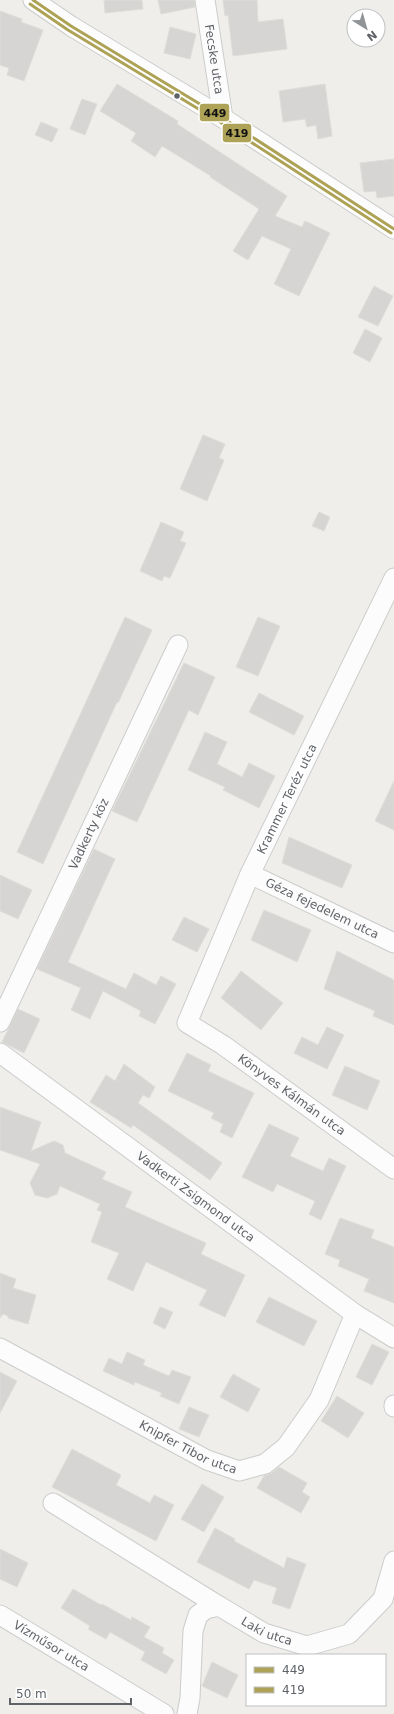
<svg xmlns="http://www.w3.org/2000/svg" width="394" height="1714" font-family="'DejaVu Sans',sans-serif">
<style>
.building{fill:#d6d5d3;stroke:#deddd9}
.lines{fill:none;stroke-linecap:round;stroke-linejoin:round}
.street-casing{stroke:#cbcccc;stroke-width:21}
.street{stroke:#fdfcfc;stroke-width:19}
.bus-1-casing{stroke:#fff;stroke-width:6}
.bus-2-casing{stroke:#fff;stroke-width:6}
.bus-1{stroke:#ada256;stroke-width:3}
.bus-2{stroke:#ada256;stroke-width:3}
.bus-dot{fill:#5f6368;stroke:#fff;stroke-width:1.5}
.labels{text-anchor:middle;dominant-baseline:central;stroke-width:4;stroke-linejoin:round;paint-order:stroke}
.street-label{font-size:12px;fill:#5f6368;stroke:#fff}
.line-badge{stroke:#fff;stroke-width:1.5}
.pale-badge-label{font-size:11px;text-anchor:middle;font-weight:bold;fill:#111}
</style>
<rect width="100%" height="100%" fill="#efeeea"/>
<path class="building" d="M104,0H142L143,9L105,13Z
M158,0H194L195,7L161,14Z
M223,0H257L258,22L283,19L287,49L233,56L228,15L225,16Z
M0,11L22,19L21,22L43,30L24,81L7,75L9,68L0,65Z
M170,27L196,34L190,59L164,53Z
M117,84L178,121L177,124L287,196L275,216L302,227L305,221L330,233L299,296L274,284L291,249L262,236L248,260L233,251L259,209L210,177L211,176L162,146L155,157L131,141L136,133L100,111Z
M325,84L332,136L318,139L316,125L307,127L305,119L283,122L279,91Z
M82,99L97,104L85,135L70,129Z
M41,122L58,129L52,142L35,135Z
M394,159V196L377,198L376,191L364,192L360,163Z
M374,286L393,296L378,326L358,317Z
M365,329L382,338L370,362L353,353Z
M203,435L225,444L219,458L224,460L207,501L180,489Z
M319,512L330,517L324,531L312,526Z
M161,522L184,532L180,541L186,543L170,578L164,576L162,581L140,571Z
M125,617L152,630L118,703L117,702L43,864L17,852Z
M258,617L280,626L258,676L236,667Z
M184,663L215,677L198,715L189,710L137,822L112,811Z
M259,693L304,716L294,735L249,712Z
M205,732L227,742L217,764L242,777L249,763L275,776L259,808L223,790L225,787L188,770Z
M394,781V830L375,821Z
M289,837L352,865L342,888L282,863Z
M94,849L115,859L68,962L126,989L134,973L156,985L161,976L176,984L155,1024L139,1016L141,1011L103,991L90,1019L71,1010L81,988L37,969Z
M0,875L32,890L18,919L0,911Z
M264,910L311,930L297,962L251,940Z
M184,917L209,929L197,952L172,940Z
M337,951L394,980V1025L373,1016L375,1011L324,989Z
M241,971L283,1003L261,1030L221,998Z
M18,1009L40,1019L24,1053L2,1042Z
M327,1027L344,1035L327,1069L294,1053L302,1037L318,1045Z
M187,1053L211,1065L208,1071L254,1093L232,1138L220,1132L223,1124L211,1118L214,1113L168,1091Z
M124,1064L155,1087L149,1098L143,1095L138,1103L222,1163L210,1180L133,1125L131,1128L90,1102L106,1075L115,1081Z
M345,1066L380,1081L367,1110L332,1095Z
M0,1107L41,1122L31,1151L54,1141L63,1145L65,1153L106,1172L102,1179L132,1192L125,1207L206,1243L201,1254L245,1275L225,1317L199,1305L207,1290L146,1262L133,1291L107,1279L119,1253L91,1242L102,1212L97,1210L100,1204L60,1186L57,1194L47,1198L35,1195L30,1183L40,1164L0,1150Z
M269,1124L299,1138L290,1156L323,1171L329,1158L346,1166L321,1220L309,1214L315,1201L277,1184L273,1192L242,1177Z
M340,1218L374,1230L371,1238L394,1247V1303L364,1291L369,1279L338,1266L340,1260L325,1254Z
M0,1273L16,1279L13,1288L36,1295L28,1324L8,1318V1316L3,1314L0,1318Z
M269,1297L317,1321L304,1346L256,1322Z
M160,1307L173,1312L165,1329L153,1323Z
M372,1344L389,1352L372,1385L356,1377Z
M127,1352L145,1360L143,1365L169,1376L172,1370L191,1377L179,1404L160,1396L162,1393L135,1382L134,1385L103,1371L109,1358L122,1364Z
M0,1372L17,1381L0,1413Z
M233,1374L260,1389L248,1412L220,1397Z
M337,1396L364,1413L348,1438L321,1421Z
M189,1407L209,1415L199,1437L179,1429Z
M72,1449L121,1475L116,1485L150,1503L154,1495L174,1505L156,1541L52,1487Z
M279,1467L307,1483L302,1492L310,1497L301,1513L257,1488L264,1476L272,1473Z
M202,1484L224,1497L204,1532L181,1519Z
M215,1528L235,1539L234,1541L284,1568L287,1557L306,1564L290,1609L272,1603L277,1588L254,1580L249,1589L197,1562Z
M0,1549L28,1563L17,1587L0,1579Z
M73,1589L101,1605L102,1604L131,1620L132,1617L150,1627L144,1637L164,1648L162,1653L174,1660L166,1674L141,1660L145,1652L110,1632L106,1639L88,1629L90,1626L61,1608Z
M212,1662L238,1675L227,1698L202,1686Z"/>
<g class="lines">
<g class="street-casing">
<g id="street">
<path d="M33,0L71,26L223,118L394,229"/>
<path id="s1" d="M205,0L223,118"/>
<path id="s2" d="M394,578L250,874L187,1023L223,1045L394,1169"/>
<path id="s3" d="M250,874L394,943"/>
<path id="s4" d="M0,1022L178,645"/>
<path id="s5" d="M0,1053L355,1314L394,1338"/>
<path id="s6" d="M0,1348L207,1460L239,1471L265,1464L286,1447L319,1400L355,1314"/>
<path d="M394,1405V1407"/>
<path d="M53,1503L219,1606"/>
<path id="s7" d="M0,1615L164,1714"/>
<path id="s8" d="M187,1714L190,1698L193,1631L198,1615L206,1609L219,1606L264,1633L307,1646L349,1634L383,1599L394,1561"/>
</g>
</g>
<use href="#street" class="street"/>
<g class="bus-1-casing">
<path id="bus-1" d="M33,0L71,26L223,118L394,229"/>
</g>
<g class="bus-2-casing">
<path id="bus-2" d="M30,4L68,30L220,122L391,233"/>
</g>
<use href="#bus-1" class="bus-1"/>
<use href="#bus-2" class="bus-2"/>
</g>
<circle class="bus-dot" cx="177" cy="96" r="3.5"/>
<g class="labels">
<g class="street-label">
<text stroke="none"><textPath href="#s1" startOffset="60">Fecske utca</textPath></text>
<text transform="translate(287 799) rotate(-64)">Krammer Teréz utca</text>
<text stroke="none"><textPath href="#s4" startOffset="208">Vadkerty köz</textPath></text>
<text stroke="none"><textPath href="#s3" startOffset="80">Géza fejedelem utca</textPath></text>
<text stroke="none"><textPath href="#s2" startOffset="618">Könyves Kálmán utca</textPath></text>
<text stroke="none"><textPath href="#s5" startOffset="243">Vadkerti Zsigmond utca</textPath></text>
<text stroke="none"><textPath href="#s6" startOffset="213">Knipfer Tibor utca</textPath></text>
<text stroke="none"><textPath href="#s8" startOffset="178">Laki utca</textPath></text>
<text stroke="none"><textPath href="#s7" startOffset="60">Vízműsor utca</textPath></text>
</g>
</g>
<g class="line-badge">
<rect x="199" y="103" width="31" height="19" rx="4" fill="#ada256"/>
<rect x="222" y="123" width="30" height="20" rx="4" fill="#ada256"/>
</g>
<g class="pale-badge-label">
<text x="215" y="117">449</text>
<text x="237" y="137">419</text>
</g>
<rect x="246" y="1654" width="140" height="52" fill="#ffffff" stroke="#bfc1c3"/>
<rect x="254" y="1667" width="20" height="6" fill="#ada256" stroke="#bfc1c3"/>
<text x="282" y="1674" font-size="12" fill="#5f6368">449</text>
<rect x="254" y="1687" width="20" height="6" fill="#ada256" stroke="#bfc1c3"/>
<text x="282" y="1694" font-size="12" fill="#5f6368">419</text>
<g transform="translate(366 28) rotate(143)"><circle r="19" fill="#ffffff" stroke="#bfc1c3"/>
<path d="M0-3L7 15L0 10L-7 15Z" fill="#919496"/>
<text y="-6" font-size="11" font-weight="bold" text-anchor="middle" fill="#5f6368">N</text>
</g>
<path d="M10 1698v6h121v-6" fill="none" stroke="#5f6368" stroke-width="2"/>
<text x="16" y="1698" font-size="12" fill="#5f6368" stroke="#ffffff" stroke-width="3" paint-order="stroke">50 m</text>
</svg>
